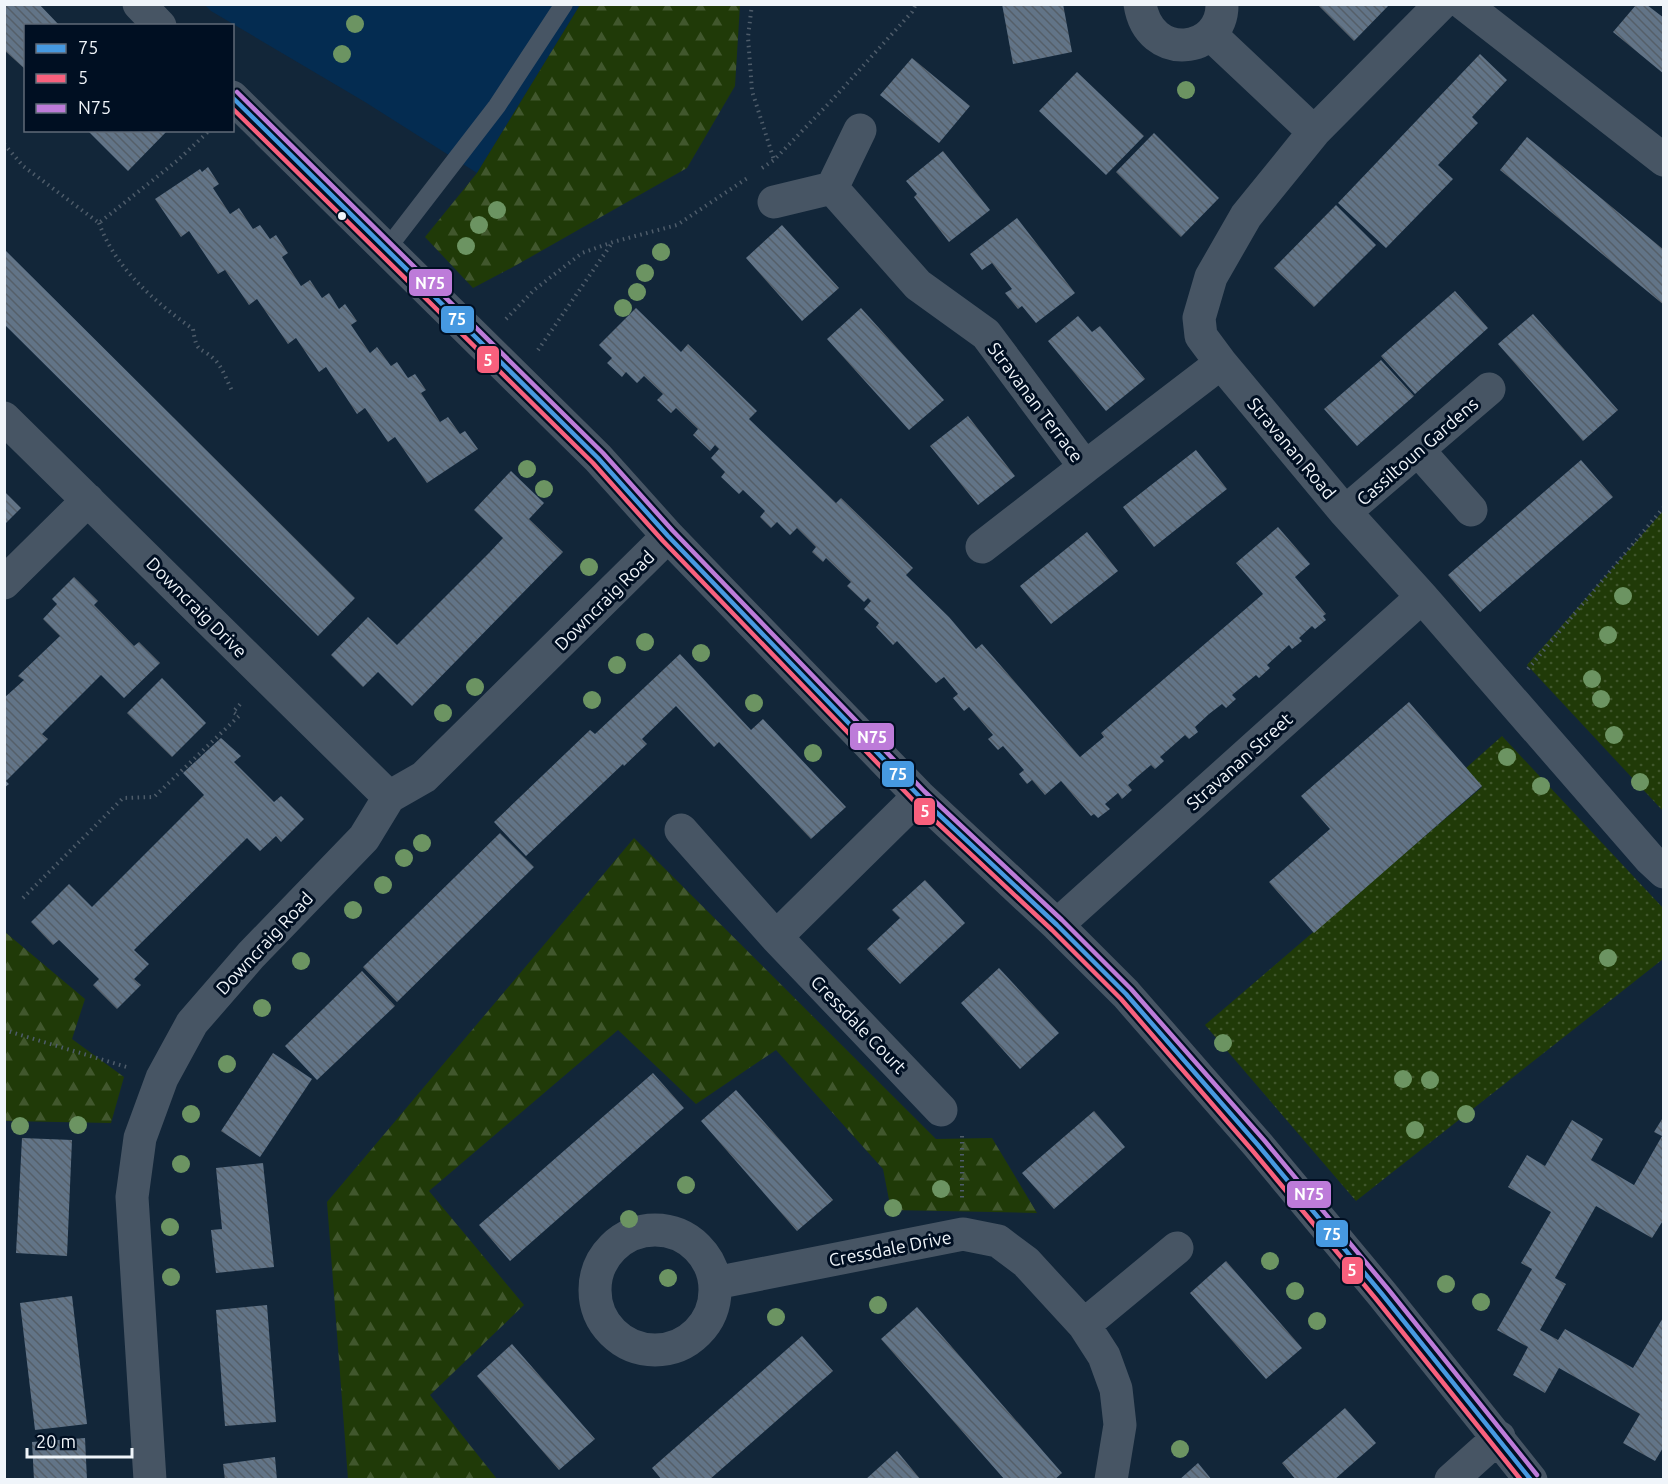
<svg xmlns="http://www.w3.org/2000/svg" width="1668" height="1484" font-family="Ubuntu,sans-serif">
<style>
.built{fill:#042c51}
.grass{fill:url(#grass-dots)}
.forest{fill:url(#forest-firs)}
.building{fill:url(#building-back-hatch)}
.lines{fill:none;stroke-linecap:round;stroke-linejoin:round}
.path{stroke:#4e5c6a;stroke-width:4;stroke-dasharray:1.5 4.5;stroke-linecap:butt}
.lane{stroke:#475564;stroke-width:18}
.street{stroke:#475564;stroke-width:33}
.bus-1-casing{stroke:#000f22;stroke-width:9}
.bus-2-casing{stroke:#000f22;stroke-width:9}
.bus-3-casing{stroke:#000f22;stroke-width:9}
.bus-1{stroke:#4699e1;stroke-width:4.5}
.bus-2{stroke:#f8607d;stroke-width:4.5}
.bus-3{stroke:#bd7bd9;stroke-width:4.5}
.tree{fill:#6c9462}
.bus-dot{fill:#f0f5fa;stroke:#000f22;stroke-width:2}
.labels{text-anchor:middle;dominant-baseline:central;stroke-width:6;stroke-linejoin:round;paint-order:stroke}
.street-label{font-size:18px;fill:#f0f5fa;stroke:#000f22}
.line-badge{stroke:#000f22;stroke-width:2}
.badge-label{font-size:16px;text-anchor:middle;font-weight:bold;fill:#fff}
</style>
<defs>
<pattern id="grass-dots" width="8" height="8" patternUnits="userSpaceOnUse" patternTransform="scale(1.5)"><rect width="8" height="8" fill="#203a08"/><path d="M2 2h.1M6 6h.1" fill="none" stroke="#41572d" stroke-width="1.8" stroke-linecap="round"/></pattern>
<pattern id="forest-firs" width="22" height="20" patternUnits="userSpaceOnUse" patternTransform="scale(1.5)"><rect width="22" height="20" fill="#203a08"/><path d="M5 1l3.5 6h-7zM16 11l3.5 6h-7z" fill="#41572d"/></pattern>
<pattern id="building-back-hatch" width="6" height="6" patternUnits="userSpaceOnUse" patternTransform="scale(1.5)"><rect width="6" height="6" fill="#627487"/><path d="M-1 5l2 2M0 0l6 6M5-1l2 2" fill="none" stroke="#555f69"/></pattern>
</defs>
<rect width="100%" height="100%" fill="#122639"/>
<path class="built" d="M205,5H580L477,173L365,102L211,11Z"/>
<path class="grass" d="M1663,511V811L1527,665Z
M1502,736L1663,908V959L1356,1201L1205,1025L1482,787L1466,768Z"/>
<path class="forest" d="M580,5H740L735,86L687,168L513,267L473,288L425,237L477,173Z
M634,838L936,1139L992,1138L1037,1213L891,1210L883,1169L776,1050L696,1104L618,1030L429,1191L524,1305L430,1395L497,1479H348L327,1202Z
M5,932L85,999L72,1039L124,1077L111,1123L5,1121Z"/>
<path class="building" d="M4,4H39L60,26H26V70L4,50Z
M1002,4H1063L1072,52L1013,64Z
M1317,4H1390L1354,41Z
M1636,5H1647L1664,18V74L1613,32Z
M1480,54L1507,80L1472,117L1478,123L1438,165L1453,179L1386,248L1338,203Z
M912,58L970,106L939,143L880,95Z
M1077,72L1144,136L1106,175L1039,111Z
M87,130H168L128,171Z
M1154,133L1219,198L1181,237L1116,172Z
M1527,137L1664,250V305L1500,170Z
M943,151L990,210L949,242L914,197L917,194L906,181Z
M208,167L219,184L213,188L230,214L239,208L253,229L260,225L270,239L276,235L288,253L282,257L301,286L310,280L322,298L329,293L339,309L345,304L357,321L351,325L370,353L377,347L391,366L397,362L408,378L415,374L426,390L421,393L440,422L448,417L460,434L465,431L478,449L427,483L395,437L388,442L365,408L357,414L326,367L319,372L296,338L288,344L257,299L249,305L225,270L218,274L189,231L181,237L155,199L200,169L202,172Z
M1336,205L1376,245L1314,307L1274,268Z
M1017,218L1075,293L1036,323L1022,306L1018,309L1005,293L1012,289L992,263L982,270L970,254Z
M782,225L839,288L802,321L746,258Z
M5,250L355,598L318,636L5,325Z
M1455,291L1488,328L1415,394L1381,356Z
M636,308L681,352L688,344L757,411L749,419L836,503L841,498L913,568L906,575L949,617L976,649L982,644L1080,757L1104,737L1101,733L1263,594L1236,563L1278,527L1310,564L1295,577L1326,614L1323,616L1326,620L1315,629L1312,626L1299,638L1302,641L1292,649L1289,645L1267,665L1270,668L1259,678L1256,675L1232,695L1236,699L1226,708L1222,704L1209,714L1195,727L1198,732L1189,739L1185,735L1160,757L1164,761L1155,769L1151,765L1138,776L1128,785L1132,790L1122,799L1118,793L1105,804L1110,809L1098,818L1094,814L1091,816L1061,781L1045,795L1032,780L1027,784L1019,774L1024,770L1003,746L998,750L988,739L993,735L969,707L964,711L953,698L958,694L944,677L936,683L897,641L893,645L876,627L879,623L864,609L871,601L868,598L864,602L847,586L851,582L826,558L823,562L812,552L816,547L797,528L790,535L777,522L771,528L760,517L765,511L743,490L739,494L721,477L725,472L711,458L719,449L715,445L710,451L693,435L698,429L676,408L671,413L657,400L663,394L644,376L637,383L626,372L622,377L607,363L612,358L599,345Z
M861,308L944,400L909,430L827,339Z
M1533,314L1618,410L1583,441L1498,344Z
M1078,316L1092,332L1100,326L1145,379L1106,411L1048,341Z
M1381,360L1414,396L1357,446L1324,409Z
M968,416L1015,476L978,505L930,446Z
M1196,450L1227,489L1154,547L1123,507Z
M1581,460L1613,497L1480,612L1448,575Z
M511,471L544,503L529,519L563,552L412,706L378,672L363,687L331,655L368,617L397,645L489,553L503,538L474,510Z
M4,491L21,508L4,525Z
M1087,532L1118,571L1051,624L1020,586Z
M74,577L98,601L94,605L134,646L139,642L160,663L124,698L101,675L42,734L48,739L6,781L9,784L4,788V698L24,680L18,676L60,636L43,619L57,604L52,599Z
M680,654L751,730L763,719L846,807L811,839L719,742L714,747L676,706L642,739L647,744L624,766L623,764L526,856L494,822L590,730L595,734Z
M162,678L206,723L172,757L127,713Z
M1409,702L1482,786L1314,933L1269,882L1330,829L1301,796Z
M221,738L241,756L234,762L274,802L281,796L304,819L281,842L276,836L260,851L247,838L134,950L149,964L134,979L141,985L117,1009L93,985L99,979L59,940L53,945L31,922L69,884L92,907L204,795L183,773Z
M500,833L534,867L397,1002L363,967Z
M925,880L965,923L900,984L867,949L900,918L892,910Z
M999,968L1059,1033L1020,1069L961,1003Z
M362,971L395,1006L317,1080L285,1046Z
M273,1053L312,1079L260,1157L221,1131Z
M653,1073L684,1108L510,1261L479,1225Z
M736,1090L833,1200L797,1231L701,1121Z
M1094,1111L1125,1147L1054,1209L1022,1173Z
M1664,1116V1219L1652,1238L1596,1206L1555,1278L1566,1284L1540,1330L1558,1340L1565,1329L1633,1368L1664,1316V1446L1655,1461L1623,1443L1640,1414L1559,1368L1545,1393L1513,1375L1528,1347L1497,1330L1532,1269L1521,1263L1551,1212L1508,1187L1527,1155L1545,1166L1572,1120L1603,1139L1591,1160L1634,1185L1662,1136L1654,1132Z
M22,1138L72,1140L67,1256L16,1253Z
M263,1163L274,1267L216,1273L211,1230L222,1229L216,1168Z
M1226,1261L1302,1348L1266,1379L1190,1293Z
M72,1296L87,1424L35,1430L20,1303Z
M267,1305L276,1422L225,1426L216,1310Z
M917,1307L1062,1473L1054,1480H1005L881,1339Z
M802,1336L833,1371L709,1480H662L652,1468Z
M512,1344L595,1439L559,1470L477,1376Z
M1345,1408L1376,1443L1334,1480H1296L1282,1463Z
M85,1438L87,1480H34L32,1442Z
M897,1451L921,1480H865Z
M275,1457L277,1480H225L223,1464Z
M1198,1463L1212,1480H1179Z"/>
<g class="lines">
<path class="path" d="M752,4L748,37L752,91L774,160
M4,144L23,166L99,223L178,160L210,130
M762,168L774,160L833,99L912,12L916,4
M99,223C115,268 155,302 193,329C197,355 199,345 214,359C222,366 228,383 233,393
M506,319L534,290L582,253L613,242L677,225L749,177
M538,350L612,243
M1528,669L1664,507
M23,898L123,798L154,797L239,716L233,712L243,701
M4,1030L130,1068
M962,1136V1200"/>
<path class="lane" d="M386,250L497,106L564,4"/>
<path class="street" d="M139,4L160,26
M1140,4C1149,63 1223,54 1222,4
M1441,4L1314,132L1246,216L1211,277L1199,318L1201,336L1221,363L1345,512L1422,597L1650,859L1664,872
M1464,4L1664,160
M1210,34L1314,132
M232,97L598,458L668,536L919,796L1057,925L1126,994L1258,1145L1382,1294L1531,1480
M832,188L918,285L986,334L1085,467L1221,363
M774,202L832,188L860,130
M4,418L389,797
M1418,450L1471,510
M1345,512L1489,389
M982,547L1085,467
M4,583L88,500
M681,830L776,937L941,1110
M1057,925L1422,597
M776,937L919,796
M595 1290a60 60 0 1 1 120 0a60 60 0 1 1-120 0Z
M715,1283L963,1234L998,1241L1026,1262L1084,1325L1104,1356L1116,1389L1120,1425L1111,1480
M1084,1325L1177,1248
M150,1480L132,1197L140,1138L162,1078L192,1023L251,955L364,838L389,797L424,777L668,536
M1451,1480L1499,1437"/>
<g class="bus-1-casing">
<path id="bus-1" d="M232,97L598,458L668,536L919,796L1057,925L1126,994L1258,1145L1382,1294L1531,1480"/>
</g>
<g class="bus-2-casing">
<path id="bus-2" d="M232,108L593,463L663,541L914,801L1052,930L1121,999L1252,1150L1376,1299L1521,1480"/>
</g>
<g class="bus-3-casing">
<path id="bus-3" d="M237,92L603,453L673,531L924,791L1062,920L1131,989L1264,1140L1388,1289L1537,1475"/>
</g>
<use href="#bus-1" class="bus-1"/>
<use href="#bus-2" class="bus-2"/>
<use href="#bus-3" class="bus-3"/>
</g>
<g class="tree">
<circle cx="355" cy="24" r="9"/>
<circle cx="342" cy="54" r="9"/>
<circle cx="1186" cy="90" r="9"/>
<circle cx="497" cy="210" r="9"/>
<circle cx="479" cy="225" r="9"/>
<circle cx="466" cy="246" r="9"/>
<circle cx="661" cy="252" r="9"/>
<circle cx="645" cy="273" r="9"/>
<circle cx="637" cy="292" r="9"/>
<circle cx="623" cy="308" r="9"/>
<circle cx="527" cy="469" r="9"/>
<circle cx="544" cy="489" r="9"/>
<circle cx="589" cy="567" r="9"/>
<circle cx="1623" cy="596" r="9"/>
<circle cx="1608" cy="635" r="9"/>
<circle cx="645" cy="642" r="9"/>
<circle cx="701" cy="653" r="9"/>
<circle cx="617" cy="665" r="9"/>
<circle cx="1592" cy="679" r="9"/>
<circle cx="475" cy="687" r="9"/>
<circle cx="1601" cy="699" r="9"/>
<circle cx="592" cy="700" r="9"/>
<circle cx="754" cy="703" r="9"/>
<circle cx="443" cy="713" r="9"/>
<circle cx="1614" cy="735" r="9"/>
<circle cx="813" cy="753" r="9"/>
<circle cx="1507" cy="757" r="9"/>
<circle cx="1640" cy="782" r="9"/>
<circle cx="1541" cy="786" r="9"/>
<circle cx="422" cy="843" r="9"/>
<circle cx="404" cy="858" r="9"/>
<circle cx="383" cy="885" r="9"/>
<circle cx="353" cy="910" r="9"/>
<circle cx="1608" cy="958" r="9"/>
<circle cx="301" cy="961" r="9"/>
<circle cx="262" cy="1008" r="9"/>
<circle cx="1223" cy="1043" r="9"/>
<circle cx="227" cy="1064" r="9"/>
<circle cx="1403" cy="1079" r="9"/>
<circle cx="1430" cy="1080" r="9"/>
<circle cx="191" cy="1114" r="9"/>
<circle cx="1466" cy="1114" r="9"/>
<circle cx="78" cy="1125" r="9"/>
<circle cx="20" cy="1126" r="9"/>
<circle cx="1415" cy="1130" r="9"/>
<circle cx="181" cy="1164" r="9"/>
<circle cx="686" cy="1185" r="9"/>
<circle cx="941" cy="1189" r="9"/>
<circle cx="893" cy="1208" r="9"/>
<circle cx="629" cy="1219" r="9"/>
<circle cx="170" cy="1227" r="9"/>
<circle cx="1270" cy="1261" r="9"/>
<circle cx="171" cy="1277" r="9"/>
<circle cx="668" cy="1278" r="9"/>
<circle cx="1446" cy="1284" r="9"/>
<circle cx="1295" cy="1291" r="9"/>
<circle cx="1481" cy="1302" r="9"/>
<circle cx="878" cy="1305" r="9"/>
<circle cx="776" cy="1317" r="9"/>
<circle cx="1317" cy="1321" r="9"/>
<circle cx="1180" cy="1449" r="9"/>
</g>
<circle class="bus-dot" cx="342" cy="216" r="5"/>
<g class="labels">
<g class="street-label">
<text transform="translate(1036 402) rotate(53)">Stravanan Terrace</text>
<text transform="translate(1292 448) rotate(50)">Stravanan Road</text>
<text transform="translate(1417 451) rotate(-41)">Cassiltoun Gardens</text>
<text transform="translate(604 600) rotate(-45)">Downcraig Road</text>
<text transform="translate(197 607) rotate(45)">Downcraig Drive</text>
<text transform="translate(1239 761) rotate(-42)">Stravanan Street</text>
<text transform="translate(264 943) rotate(-47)">Downcraig Road</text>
<text transform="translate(859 1024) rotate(46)">Cressdale Court</text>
<text transform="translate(890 1248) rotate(-11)">Cressdale Drive</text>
</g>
</g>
<g class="line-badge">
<rect x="408" y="268" width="45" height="29" rx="6" fill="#bd7bd9"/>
<rect x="440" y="305" width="35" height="29" rx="6" fill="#4699e1"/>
<rect x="476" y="345" width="24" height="29" rx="6" fill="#f8607d"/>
<rect x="849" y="722" width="46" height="29" rx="6" fill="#bd7bd9"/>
<rect x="881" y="760" width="34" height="28" rx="6" fill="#4699e1"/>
<rect x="913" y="797" width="23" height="29" rx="6" fill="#f8607d"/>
<rect x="1286" y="1180" width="46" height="29" rx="6" fill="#bd7bd9"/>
<rect x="1315" y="1219" width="34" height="29" rx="6" fill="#4699e1"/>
<rect x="1341" y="1256" width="23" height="29" rx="6" fill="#f8607d"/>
</g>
<g class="badge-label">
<text x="430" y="289">N75</text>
<text x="457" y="325">75</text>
<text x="488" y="366">5</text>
<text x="872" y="743">N75</text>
<text x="898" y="780">75</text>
<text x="925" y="817">5</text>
<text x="1309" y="1200">N75</text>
<text x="1332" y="1240">75</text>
<text x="1352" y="1276">5</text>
</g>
<rect width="1668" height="1484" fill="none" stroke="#f0f5fa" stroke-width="12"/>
<rect x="24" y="24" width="210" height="108" fill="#000f22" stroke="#606b78" stroke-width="1.5"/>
<rect x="36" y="44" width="30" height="9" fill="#4699e1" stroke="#606b78" stroke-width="1.5"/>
<text x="78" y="54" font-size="18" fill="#f0f5fa">75</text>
<rect x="36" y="74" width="30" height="9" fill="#f8607d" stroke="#606b78" stroke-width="1.5"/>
<text x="78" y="84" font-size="18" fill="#f0f5fa">5</text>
<rect x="36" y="104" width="30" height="9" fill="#bd7bd9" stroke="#606b78" stroke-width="1.5"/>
<text x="78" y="114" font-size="18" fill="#f0f5fa">N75</text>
<path d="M27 1448v9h105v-9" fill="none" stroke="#f0f5fa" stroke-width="3"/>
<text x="36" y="1448" font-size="18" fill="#f0f5fa" stroke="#000f22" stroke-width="4.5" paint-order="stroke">20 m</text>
</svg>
